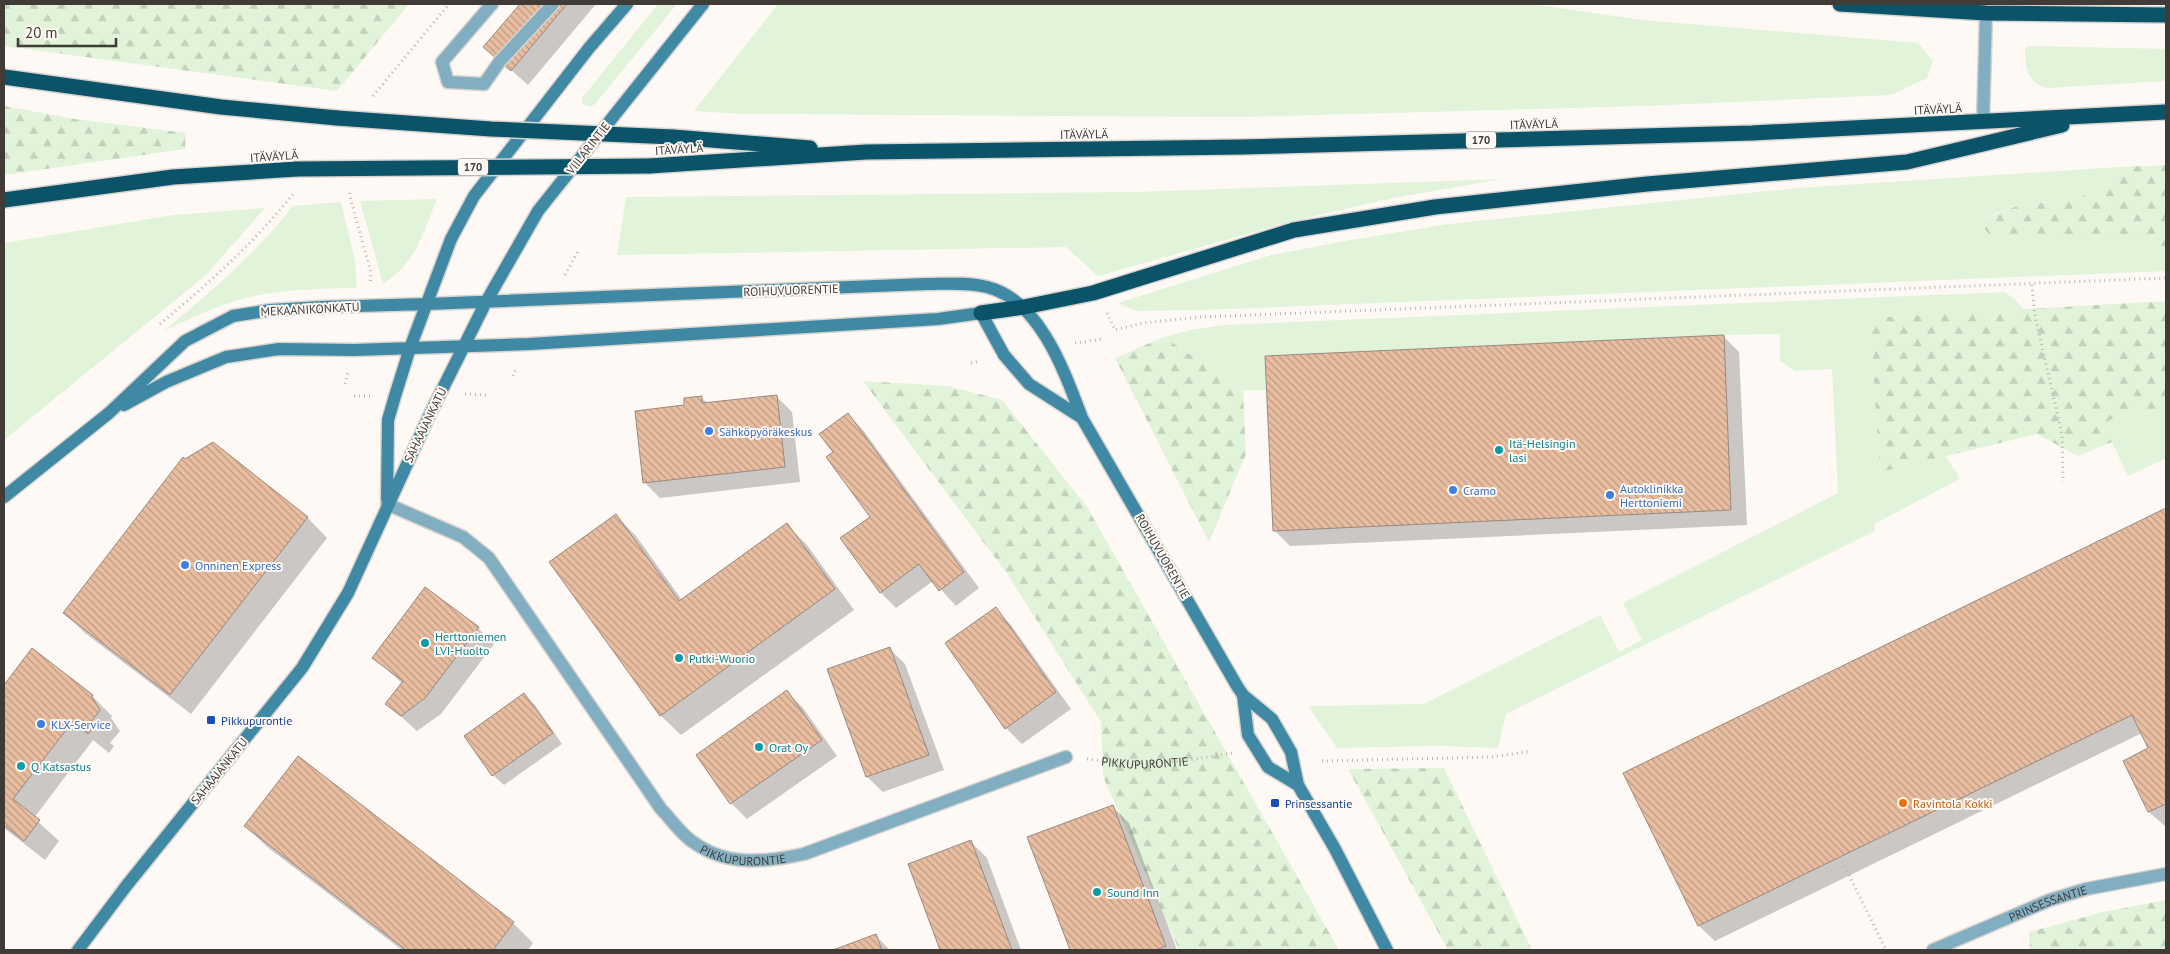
<svg xmlns="http://www.w3.org/2000/svg" width="2170" height="954" font-family="'PT Sans',sans-serif">
<style>
.grass{fill:#e1f3d9}
.forest{fill:url(#forest-firs)}
.shadow{fill:#0003}
.building{fill:url(#building-back-hatch);stroke:#978a82}
.lines{fill:none;stroke-linecap:round;stroke-linejoin:round}
.lane-casing{stroke:#d8d3cf;stroke-width:15}
.street-casing{stroke:#d8d3cf;stroke-width:15}
.secondary-casing{stroke:#d8d3cf;stroke-width:15}
.highway-casing{stroke:#d8d3cf;stroke-width:18}
.path{stroke:#bbb5b2;stroke-width:3;stroke-dasharray:1 4;stroke-linecap:butt}
.lane{stroke:#81afc1;stroke-width:12}
.street{stroke:#81afc1;stroke-width:12}
.secondary{stroke:#3f89a5;stroke-width:12}
.highway{stroke:#0a5369;stroke-width:15}
.highway-bridge-casing{stroke:#d8d3cf;stroke-width:18;stroke-linecap:butt}
.highway-bridge{stroke:#0a5369;stroke-width:15}
.shop-dot{fill:#3f7fe0;stroke:#fef9f5;stroke-width:2}
.culture-dot{fill:#0f9aa8;stroke:#fef9f5;stroke-width:2}
.transit-dot{fill:#1a4fb4;stroke:#fef9f5;stroke-width:2}
.food-dot{fill:#e8710a;stroke:#fef9f5;stroke-width:2}
.labels{text-anchor:middle;dominant-baseline:central;stroke-width:4;stroke-linejoin:round;paint-order:stroke}
.shield{fill:#fef9f5;stroke:#7a7471;stroke-width:1}
.shield-label{font-size:11px;font-weight:bold;fill:#413b38}
.street-label{font-size:12px;fill:#413b38;stroke:#fef9f5}
.shop-label{font-size:12px;fill:#366cbe;stroke:#fef9f5;text-anchor:start}
.culture-label{font-size:12px;fill:#0d838f;stroke:#fef9f5;text-anchor:start}
.transit-label{font-size:12px;fill:#164399;stroke:#fef9f5;text-anchor:start}
.food-label{font-size:12px;fill:#c56008;stroke:#fef9f5;text-anchor:start}
</style>
<defs>
<pattern id="forest-firs" width="22" height="20" patternUnits="userSpaceOnUse" patternTransform="scale(1.25)"><rect width="22" height="20" fill="#e1f3d9"/><path d="M5 1l3.5 6h-7zM16 11l3.5 6h-7z" fill="#c2d1bb"/></pattern>
<pattern id="building-back-hatch" width="6" height="6" patternUnits="userSpaceOnUse" patternTransform="scale(1.25)"><rect width="6" height="6" fill="#e9bda0"/><path d="M-1 5l2 2M0 0l6 6M5-1l2 2" fill="none" stroke="#be9b83"/></pattern>
</defs>
<rect width="100%" height="100%" fill="#fef9f5"/>
<path class="grass" d="M658,4H677L595,104L590,107L582,104V98Z
M778,4H1531L1642,20L1918,43L1933,61L1927,78L1891,95L1644,106L1240,117L743,114L694,111Z
M2028,46L2166,49V81L2047,88C2026,82 2026,67 2025,48Z
M2119,167L2099,192L2062,201L2019,205L1996,213L1980,221L1989,235L2054,239H2151L2166,249V271L1202,310L1136,311L1118,303L1268,256L1339,242L1449,224L1798,188Z
M1503,179L1393,198L1297,220L1098,276L1066,247L617,255L626,197L1136,192Z
M437,199C422,235 417,262 383,284L360,201Z
M341,202L355,261L357,288C316,289 274,289 235,301C210,309 187,320 164,331C210,292 256,254 293,206Z
M265,208L206,275L4,440V243L173,215Z
M2005,292L2017,301L2024,310L1870,318L1880,471L1946,456L1960,479L1874,524L1875,531L1506,714L1498,748L1436,746L1337,748L1308,706L1424,704L1600,615L1619,652L1642,640L1623,603L1838,493L1832,369L1795,371L1780,361V334L1724,335L1265,356L1266,390H1243L1164,337L1191,330L1223,325Z
M2166,408V458L2128,476L2112,442L2109,420Z"/>
<path class="forest" d="M4,4H409L337,91L4,46Z
M4,106L75,119L186,133L185,149L4,175Z
M2166,165V249L2151,239H2054L1989,235L1980,221L2019,205L2062,201L2099,192L2119,167Z
M2166,301V408L2109,420L2112,442L2078,456L2037,434L1880,472L1870,318Z
M1164,337L1243,390L1246,454L1209,542L1115,358Z
M863,381L948,386L1002,400L1087,507L1339,950H1179L1103,776L1101,722L1008,575Z
M1444,768L1532,950H1448L1348,769Z
M2166,900V950H2030L2029,932L2103,912Z"/>
<path class="shadow" d="M521,4H596L528,85L485,47Z
M1723,336L1739,352L1747,525L1290,546L1274,530Z
M776,396L792,412L800,482L660,498L644,482L686,406L701,397L707,403Z
M848,414L863,430L979,588L956,606L933,581L896,608L880,592L871,517L834,453Z
M2166,509V827L2149,812L2125,761L2150,749L2142,733L1715,941L1699,926L1625,774Z
M616,516L636,536L682,600L787,525L807,545L854,610L681,735L660,715Z
M307,517L327,538L191,714L85,633L64,613Z
M995,609L1011,625L1071,709L1022,744L1006,728Z
M478,628L494,644L441,714L417,731L387,704L403,684L374,658Z
M889,648L905,664L944,770L883,792L867,777Z
M32,650L92,696L112,716L111,718L120,731L110,743L114,746L109,753L93,740L34,818L59,841L45,860L4,828V687Z
M787,692L803,708L837,756L747,819L731,803Z
M524,695L535,705L562,744L504,785L493,775Z
M1113,807L1129,823L1177,950H1071L1029,838Z
M246,826L513,923L533,943L528,950H402L266,846Z
M971,842L987,858L1021,950H942L910,864Z
M875,935L890,950H837Z"/>
<path class="building" d="M520,4H567L511,71L483,47Z
M1724,335L1731,510L1273,531L1265,356Z
M777,395L785,467L643,483L635,411L684,405V398L702,396V403Z
M848,413L964,572L939,591L919,564L880,593L840,538L870,517L826,457L833,452L819,434Z
M213,442L308,517L170,695L63,613L183,457L185,459Z
M2166,508V804L2148,812L2123,761L2148,748L2132,715L1698,926L1623,773Z
M616,514L679,601L787,523L835,589L660,716L549,562Z
M425,587L479,627L425,698L401,716L385,704L403,681L372,658Z
M996,607L1056,692L1005,729L945,643Z
M890,647L929,755L866,777L827,669Z
M32,648L93,695L92,697L100,710L91,722L95,725L88,734L73,721L13,799L40,820L24,841L4,825V685Z
M787,690L822,740L730,804L696,755Z
M524,693L553,733L492,776L464,736Z
M298,756L514,922L493,950H471L468,948L467,950H406L244,826Z
M1113,805L1166,946L1156,950H1070L1027,837Z
M971,840L1012,950H940L908,864Z
M876,934L882,950H833Z"/>
<g class="lines">
<g class="lane-casing">
<path id="lane" d="M492,4L442,62L448,82L484,84L500,61L553,4
M1983,122L1986,13"/>
</g>
<g class="street-casing">
<g id="street">
<path id="s2" d="M387,504L463,537L489,558L661,809C671,819 681,834 693,842C727,867 766,862 804,854L1066,757"/>
<path id="s3" d="M1933,950L2050,900L2086,889L2166,874"/>
</g>
</g>
<g class="secondary-casing">
<path id="secondary" d="M124,405L166,382L226,357L279,349L354,350L529,344L938,319L981,313L1004,355L1029,384L1082,418
M4,497L109,413L185,341L233,316L271,310L322,307L427,304L926,284C946,284 968,282 987,287C1040,300 1065,373 1082,418L1237,686L1243,695L1272,719L1291,752L1298,785L1335,849L1387,950
M387,499L388,420L395,396L410,348L451,239L474,196L589,48L627,4
M1243,695L1248,735L1268,767L1298,785
M78,950L127,885L302,668L348,593L430,414L486,302L538,211L703,4"/>
</g>
<g class="highway-casing">
<path id="highway" d="M1840,4L1986,13L2166,15
M4,77L221,107L337,118
M673,137L810,148
M649,166L866,152L1242,147L1752,133L2166,112
M4,200L173,177L297,169
M981,313L1024,307L1093,293L1294,230L1435,207L1647,184L1907,162L2062,125"/>
</g>
<g class="path">
<path d="M373,96L449,4"/>
<path d="M349,193L371,273L370,284"/>
<path d="M565,275L578,251"/>
<path d="M2032,285L2035,316L2062,434L2063,482"/>
<path d="M1107,313L1115,330L1143,323L1201,317L2166,278"/>
<path d="M160,324C208,284 254,243 293,194"/>
<path d="M1075,343L1103,339"/>
<path d="M971,363L980,361"/>
<path d="M513,376L517,367"/>
<path d="M345,384L348,372"/>
<path d="M465,394L486,395"/>
<path d="M354,396H371"/>
<path id="s1" d="M1087,759L1135,764L1183,761L1232,753"/>
<path d="M1322,761L1492,757L1531,751"/>
<path d="M1840,857L1885,948"/>
</g>
<use href="#lane" class="lane"/>
<use href="#street" class="street"/>
<use href="#secondary" class="secondary"/>
<use href="#highway" class="highway"/>
<g class="highway-bridge-casing">
<path id="highway-bridge" d="M337,118L491,129L673,137
M297,169L649,166"/>
</g>
<use href="#highway-bridge" class="highway-bridge"/>
</g>
<g class="shop-dot">
<circle cx="709" cy="431" r="5"/>
<circle cx="1453" cy="490" r="5"/>
<circle cx="1610" cy="495" r="5"/>
<circle cx="185" cy="565" r="5"/>
<circle cx="41" cy="724" r="5"/>
</g>
<g class="culture-dot">
<circle cx="1499" cy="450" r="5"/>
<circle cx="425" cy="643" r="5"/>
<circle cx="679" cy="658" r="5"/>
<circle cx="759" cy="747" r="5"/>
<circle cx="21" cy="766" r="5"/>
<circle cx="1097" cy="892" r="5"/>
</g>
<g class="transit-dot">
<rect x="206" y="715" width="10" height="10" rx="2.5"/>
<rect x="1270" y="798" width="10" height="10" rx="2.5"/>
</g>
<circle class="food-dot" cx="1903" cy="803" r="5"/>
<g class="labels">
<g class="shield">
<rect x="1466" y="131.5" width="30" height="17" rx="4"/>
<rect x="458" y="158.5" width="30" height="17" rx="4"/>
</g>
<g class="shield-label">
<text x="1481" y="140">170</text>
<text x="473" y="167">170</text>
</g>
<g class="street-label">
<text transform="translate(1938 109) rotate(-3)">ITÄVÄYLÄ</text>
<text transform="translate(1534 124) rotate(-2)">ITÄVÄYLÄ</text>
<text transform="translate(1084 134) rotate(-1)">ITÄVÄYLÄ</text>
<text transform="translate(588 148) rotate(-52)">VIILARINTIE</text>
<text transform="translate(679 149) rotate(-4)">ITÄVÄYLÄ</text>
<text transform="translate(274 156) rotate(-4)">ITÄVÄYLÄ</text>
<text transform="translate(791 290) rotate(-2)">ROIHUVUORENTIE</text>
<text transform="translate(310 309) rotate(-3)">MEKAANIKONKATU</text>
<text transform="translate(425 425) rotate(-64)">SAHAAJANKATU</text>
<text transform="translate(1163 556) rotate(60)">ROIHUVUORENTIE</text>
<text stroke="none"><textPath href="#s1" startOffset="58">PIKKUPURONTIE</textPath></text>
<text transform="translate(219 771) rotate(-51)">SAHAAJANKATU</text>
<text stroke="none"><textPath href="#s2" startOffset="520">PIKKUPURONTIE</textPath></text>
<text stroke="none"><textPath href="#s3" startOffset="124">PRINSESSANTIE</textPath></text>
</g>
<g class="shop-label">
<text x="719" y="431">Sähköpyöräkeskus</text>
<text x="1620" y="488">Autoklinikka<tspan x="1620" dy="14">Herttoniemi</tspan></text>
<text x="1463" y="490">Cramo</text>
<text x="195" y="565">Onninen Express</text>
<text x="51" y="724">KLX-Service</text>
</g>
<g class="culture-label">
<text x="1509" y="443">Itä-Helsingin<tspan x="1509" dy="14">lasi</tspan></text>
<text x="435" y="636">Herttoniemen<tspan x="435" dy="14">LVI-Huolto</tspan></text>
<text x="689" y="658">Putki-Wuorio</text>
<text x="769" y="747">Orat Oy</text>
<text x="31" y="766">Q Katsastus</text>
<text x="1107" y="892">Sound Inn</text>
</g>
<g class="transit-label">
<text x="221" y="720">Pikkupurontie</text>
<text x="1285" y="803">Prinsessantie</text>
</g>
<g class="food-label">
<text x="1913" y="803">Ravintola Kokki</text>
</g>
</g>
<rect width="2170" height="954" fill="none" stroke="#413b38" stroke-width="10"/>
<path d="M18 38v8h98v-8" fill="none" stroke="#413b38" stroke-width="2.5"/>
<text x="25" y="38" font-size="15" fill="#413b38" stroke="#fef9f5" stroke-width="4" paint-order="stroke">20 m</text>
</svg>
